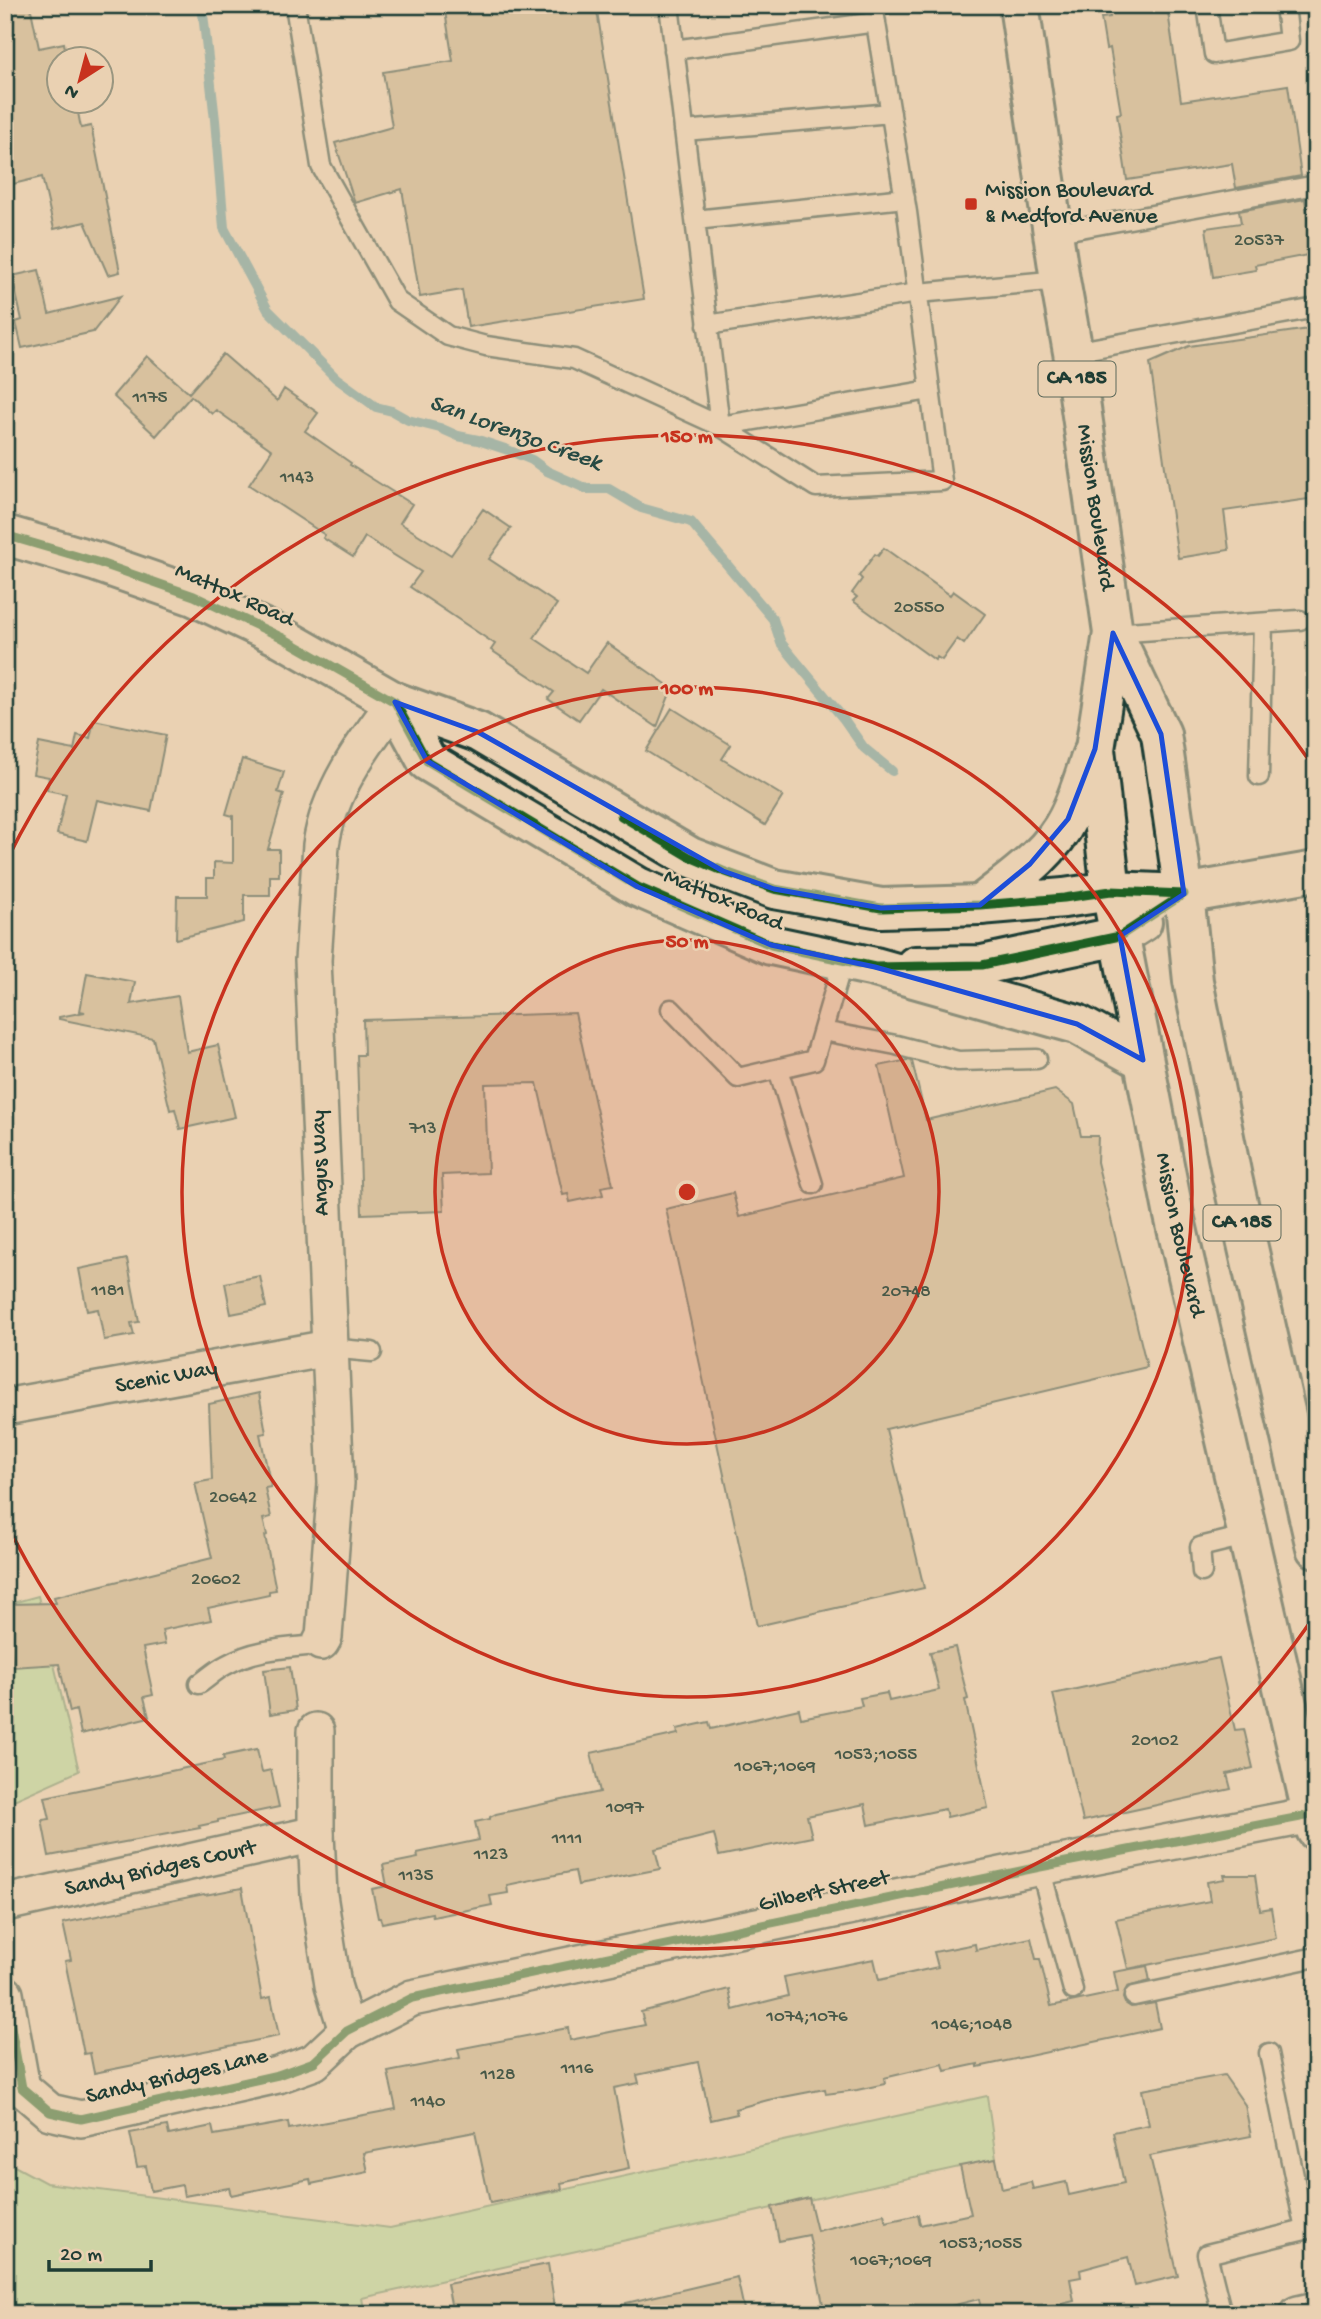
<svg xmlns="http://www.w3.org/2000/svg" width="1321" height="2319" font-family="'Gochi Hand',sans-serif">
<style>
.green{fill:#aed794;stroke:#668a64;stroke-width:2}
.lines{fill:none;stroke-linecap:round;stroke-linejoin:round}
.stream{stroke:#579297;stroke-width:10}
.building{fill:#c4ad85;stroke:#1f3d34;stroke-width:2}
.lane-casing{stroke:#1f3d34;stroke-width:23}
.street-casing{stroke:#1f3d34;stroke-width:40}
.secondary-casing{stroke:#1f3d34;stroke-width:44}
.primary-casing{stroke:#1f3d34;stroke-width:44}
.lane{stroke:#ead1b2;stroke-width:18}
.street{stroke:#ead1b2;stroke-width:35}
.secondary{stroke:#ead1b2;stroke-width:38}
.primary{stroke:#ead1b2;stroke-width:38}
.cycleway-casing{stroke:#ead1b2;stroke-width:13}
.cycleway{stroke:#1b5e20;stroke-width:9}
.marked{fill:none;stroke:#1d4ed8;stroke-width:5;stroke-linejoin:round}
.ring{fill:none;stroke:#c8321e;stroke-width:3.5}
.poi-dot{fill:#c8321e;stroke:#ead1b2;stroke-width:2.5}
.labels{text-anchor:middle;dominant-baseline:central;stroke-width:5;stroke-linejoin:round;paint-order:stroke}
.number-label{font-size:19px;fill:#485948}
.shield{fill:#ead1b2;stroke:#5c695a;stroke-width:2}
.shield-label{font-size:21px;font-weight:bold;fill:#1f3d34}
.poi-label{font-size:23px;fill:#1f3d34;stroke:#ead1b2;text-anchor:start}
.street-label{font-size:23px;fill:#1f3d34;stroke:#ead1b2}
.water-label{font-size:24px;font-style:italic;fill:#284b44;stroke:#ead1b2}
.centre{fill:#c8321e;stroke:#ead1b2;stroke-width:3.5}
.ring-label{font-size:21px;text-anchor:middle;font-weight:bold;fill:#c8321e;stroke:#ead1b2;stroke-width:5;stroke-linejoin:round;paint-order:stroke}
</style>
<rect width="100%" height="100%" fill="#ead1b2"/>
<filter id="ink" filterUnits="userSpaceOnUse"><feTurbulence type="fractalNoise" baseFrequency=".0143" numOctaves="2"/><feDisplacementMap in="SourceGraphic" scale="14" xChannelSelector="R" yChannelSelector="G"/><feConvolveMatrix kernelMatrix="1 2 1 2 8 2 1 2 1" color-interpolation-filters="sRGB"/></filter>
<g filter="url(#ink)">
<path class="green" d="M38,1596L79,1771L5,1804V1605Z
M987,2096L996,2159L362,2298L365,2314H5V2161L46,2183L390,2228Z"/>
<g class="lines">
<path class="stream" d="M202,5L215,120L224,228L268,310L336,378L376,407L392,411L408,420L440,428L458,436L478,440L508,450L532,460L547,471L587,489H609L641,508L691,522L773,619L781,643L843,718L864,748L892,771"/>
</g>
<path class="building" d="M5,5H30L39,48L64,43L67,60H60V102H76L81,128L91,126L120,272L108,275L85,222L54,229L42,177L5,186Z
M444,5H596L644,299L468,327L462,290L420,297L402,189L355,203L335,143L392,127L383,72L453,61Z
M1108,5H1167L1181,101L1288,85L1301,176L1236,188L1232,164L1127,180L1117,114L1121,113L1110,48L1106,49L1101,18L1110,17Z
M1305,199L1313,254L1255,265L1256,270L1213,277L1206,228L1241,223L1239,211Z
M39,270L49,314L121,296L93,332L22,348L16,322L22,320L12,276Z
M1316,328V498L1224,511L1229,550L1178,558L1150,363L1189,346Z
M223,354L277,401L284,389L318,413L305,431L351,463L350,465L412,504L400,523L451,555L483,509L511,528L489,559L557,604L534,638L586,673L607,643L672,688L657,727L601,689L579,720L548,699L554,692L491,650L495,644L410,587L421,572L365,537L353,557L323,538L325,535L249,485L272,450L216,410L212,414L191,396L156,436L113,396L147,356L189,393Z
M884,548L950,595L953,591L985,614L964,644L957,639L942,660L937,657L935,660L853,601L857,597L852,593L862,579L859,576L875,554L878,556Z
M672,708L731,745L722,759L783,796L765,825L646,751Z
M94,720L166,735L151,811L97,800L87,841L57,834L66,794L47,790L49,777L33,774L39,743L74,750L77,735L90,738Z
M242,759L284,772L278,792L284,794L268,849H279V876H270V895H244V922L176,939L177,896H207V878H214V862L233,863V816L226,814Z
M87,973L135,982L131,1004L178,996L187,1052L218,1045L235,1117L180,1129L175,1109L170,1110L153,1038L59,1019V1017L85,1012L80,1011Z
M575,1013L613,1185L601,1187L603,1195L570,1202L568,1194L563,1195L537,1083L485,1084L488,1173L442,1175L444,1211L362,1214L357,1055H364L363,1020Z
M908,1060L912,1061L926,1120L1055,1090L1074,1104L1081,1136H1098L1097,1162L1147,1367L886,1429L924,1588L757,1626L666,1209L733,1193L739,1217L904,1178L879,1066Z
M127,1259L139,1322L131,1323L134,1335L104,1340L98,1309L87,1311L79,1269Z
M260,1276L266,1307L231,1314L225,1283Z
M259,1393L266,1433L260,1434L271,1487L265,1488L271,1517L263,1519L267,1535L265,1536L276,1590L269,1591V1595L208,1608L211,1620L162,1630L165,1644L143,1648L153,1695L144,1697L149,1717L81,1734L76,1710L70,1712L59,1664L12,1667L8,1604L56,1603L54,1597L212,1558L195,1483L212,1480L209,1404Z
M955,1647L968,1699L965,1700L988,1808L947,1817L945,1809L869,1825L865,1804L807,1816L812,1837L719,1856L714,1834L655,1849L660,1869L578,1885L575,1871L507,1885L508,1893L490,1896L492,1905L433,1917L432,1913L382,1923L380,1918H378L372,1889L387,1886L383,1865L418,1858L417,1853L479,1840L475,1822L490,1819V1817L496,1814L600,1792L591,1753L678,1734L677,1729L709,1722L711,1729L799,1709L801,1718L862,1706L860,1698L887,1693L889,1701L939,1690L930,1652Z
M1219,1658L1235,1730L1244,1729L1253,1768L1227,1774L1231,1789L1083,1821L1053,1694Z
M290,1667L296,1710L270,1714L264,1670Z
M257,1749L262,1772L271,1770L279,1807L218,1820V1822L199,1826L200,1828L49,1856L42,1820L50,1819L45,1797L224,1760L223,1756Z
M1224,1875H1255L1260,1910L1271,1908L1276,1938L1128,1969L1116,1919L1210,1901L1207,1882L1225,1879Z
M242,1888L262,1999L271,1997L279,2036L94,2073L90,2053L84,2054L65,1961L71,1960L63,1923L204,1894L205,1895Z
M1031,1938L1036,1959H1040L1051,2006L1118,1992L1114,1972L1147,1966L1150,1981L1127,1987L1123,1998L1125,2003L1131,2007L1155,2003L1160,2028L978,2067V2064L945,2071L943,2064L884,2078L885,2084L857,2090L826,2094L825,2089L768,2100L735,2109L737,2114L711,2120L698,2062L637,2075L639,2083L614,2088L629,2168L561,2183L562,2189L490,2203L475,2132L364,2153L368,2172L311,2184L310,2179L231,2195L229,2188L184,2196L182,2185L151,2191L146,2166L137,2167L130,2133L167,2126L169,2135L212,2126L214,2135L288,2122L289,2129L396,2109L388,2072L460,2058L458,2049L568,2028L570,2040L645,2025L641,2012L729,1989L733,2010L788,1996L784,1977L874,1959L879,1980L938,1967L934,1952L975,1944L976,1950Z
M1224,2075L1245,2105L1251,2136L1150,2156L1178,2276L1135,2286L1128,2257L1080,2270L1081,2277L1070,2279L1074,2301L1037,2310V2307L1008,2314H982L979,2299L919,2314H825L809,2235L779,2241L772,2207L809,2198L817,2231L884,2214L886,2222L918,2215L920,2225L971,2214L960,2166L996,2159L1002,2189L1031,2182L1033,2189L1066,2182L1069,2195L1124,2183L1113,2132L1149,2125L1142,2090Z
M548,2264L556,2314H453L447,2284Z
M737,2277L745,2314H627L626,2303Z"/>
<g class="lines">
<g class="lane-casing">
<path id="lane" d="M295,5L321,166L397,301L448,336L486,346L574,359L720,426L930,390
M669,5L720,426L816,487L942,481L907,212L873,5
M1207,5L1214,54L1289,41L1285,5
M674,50L876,22
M684,131L891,113
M695,220L905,198
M1053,233L1316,185
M707,325L918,293L1060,280
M1073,352L1316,308
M1113,633L1300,620
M1259,776L1263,623
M671,1009L738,1078L814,1060L843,961
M823,1031L896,1045L958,1061L1037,1059
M778,1069L813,1184
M329,1348L372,1352
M1202,1572L1200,1547L1249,1535
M199,1684C208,1678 216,1670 226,1665C254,1649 285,1648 317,1645L321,1642
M1040,1867L1073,1990
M1134,1996L1316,1957
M1222,2314L1207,2254L1305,2230L1269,2053"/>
</g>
<g class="street-casing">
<g id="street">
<path id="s1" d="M5,1407L329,1348"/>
<path d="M321,1642L324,1637L336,1483L313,960L321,845C329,790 363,745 395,702"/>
<path d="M316,1731V1834L319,1895L333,1985L347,2031"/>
<path id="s2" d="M5,1903L316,1834"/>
<path d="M5,1994L22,2088L50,2112L81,2119L278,2075L314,2062L347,2031L412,1998L1040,1867L1316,1814"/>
<path d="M1298,2314L1316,2310"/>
</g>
</g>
<g class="secondary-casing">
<path id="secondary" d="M1184,894L1316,871"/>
</g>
<g class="primary-casing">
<g id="primary">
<path id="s3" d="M1019,5L1060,280L1073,352L1113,633L1095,749L1111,891L1173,1211L1316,1830"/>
<path d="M5,535L97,562L194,596L281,637L395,702L478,732L690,857L774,889L881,908L980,905L1064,898L1111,891L1184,894"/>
<path d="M1113,633L1161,734L1184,894L1193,981L1232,1177L1316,1548"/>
<path d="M395,702L427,761L638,887L771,945L875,967L1077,1024L1143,1060"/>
<path d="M980,905C1011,880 1050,855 1068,818C1078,799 1084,777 1091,757"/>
<path d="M915,966L982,965L1120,936L1142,922"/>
</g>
</g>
<use href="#lane" class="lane"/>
<use href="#street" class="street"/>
<use href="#secondary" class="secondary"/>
<use href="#primary" class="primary"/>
<g class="cycleway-casing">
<path id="cycleway" d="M5,535L97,562L194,596L281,637L395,702L427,761L638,887L771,945L875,967L982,965L1120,936L1184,894
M621,816L690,857L723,871L774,889L881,908L980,905L1064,898L1111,891L1184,894
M5,1994L22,2088L50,2112L81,2119L278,2075L314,2062L347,2031L412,1998L1040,1867L1316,1814"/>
</g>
<use href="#cycleway" class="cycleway"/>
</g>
</g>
<path d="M0 0H1321V2319H0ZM1113,633L1161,734L1184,894L1120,936L1143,1060L1077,1024L875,967L771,945L638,887L427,761L395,702L478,732L723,871L774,889L881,908L980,905L1030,864L1068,819L1095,749Z" fill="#ead1b2" fill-opacity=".55" fill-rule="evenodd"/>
<path class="marked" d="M1113,633L1161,734L1184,894L1120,936L1143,1060L1077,1024L875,967L771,945L638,887L427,761L395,702L478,732L723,871L774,889L881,908L980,905L1030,864L1068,819L1095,749Z"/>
<circle cx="687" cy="1192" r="252" fill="#c8321e" fill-opacity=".12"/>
<g class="ring">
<circle cx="687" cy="1192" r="252"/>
<circle cx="687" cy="1192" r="505"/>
<path d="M1315 1615A757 757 0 0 1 7 1524M7 860A757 757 0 0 1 1315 769"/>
</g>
<rect class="poi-dot" x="964" y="197" width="14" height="14" rx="3.5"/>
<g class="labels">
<g class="number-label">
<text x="1259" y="241">20537</text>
<text x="150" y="398">1175</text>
<text x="297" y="478">1143</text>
<text x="919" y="608">20550</text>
<text x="423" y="1129">713</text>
<text x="108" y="1291">1181</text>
<text x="906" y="1292">20748</text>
<text x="233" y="1498">20642</text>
<text x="216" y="1580">20602</text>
<text x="1155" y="1741">20102</text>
<text x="876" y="1755">1053;1055</text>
<text x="775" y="1767">1067;1069</text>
<text x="625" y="1808">1097</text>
<text x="567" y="1839">1111</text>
<text x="491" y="1855">1123</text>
<text x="416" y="1876">1135</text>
<text x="807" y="2017">1074;1076</text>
<text x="972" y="2025">1046;1048</text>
<text x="577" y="2069">1116</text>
<text x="498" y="2075">1128</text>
<text x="428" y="2102">1140</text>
<text x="981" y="2244">1053;1055</text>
<text x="891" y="2261">1067;1069</text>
</g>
<g class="shield">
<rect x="1038.5" y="361.5" width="77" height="35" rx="5"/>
<rect x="1203.5" y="1205.5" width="77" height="35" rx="5"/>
</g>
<g class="shield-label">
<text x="1077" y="379">CA 185</text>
<text x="1242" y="1223">CA 185</text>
</g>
<g class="poi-label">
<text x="985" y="191">Mission Boulevard<tspan x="985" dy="26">&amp; Medford Avenue</tspan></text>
</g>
<g class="street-label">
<text stroke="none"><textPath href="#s3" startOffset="508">Mission Boulevard</textPath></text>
<text transform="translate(234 596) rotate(24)">Mattox Road</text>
<text transform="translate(723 901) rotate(23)">Mattox Road</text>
<text transform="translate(321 1163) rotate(-92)">Angus Way</text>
<text stroke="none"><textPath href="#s3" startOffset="1246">Mission Boulevard</textPath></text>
<text stroke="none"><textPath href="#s1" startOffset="164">Scenic Way</textPath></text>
<text stroke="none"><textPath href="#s2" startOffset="159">Sandy Bridges Court</textPath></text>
<text transform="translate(824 1892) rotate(-12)">Gilbert Street</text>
<text transform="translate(177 2077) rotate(-13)">Sandy Bridges Lane</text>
</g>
<g class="water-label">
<text transform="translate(515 434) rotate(20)">San Lorenzo Creek</text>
</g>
</g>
<circle cx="687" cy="1192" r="10" class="centre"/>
<g class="ring-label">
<text x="687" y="442">150 m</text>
<text x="687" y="694">100 m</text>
<text x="687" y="947">50 m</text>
</g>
<rect width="1321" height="2319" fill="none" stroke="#ead1b2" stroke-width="28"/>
<rect x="14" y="14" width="1293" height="2291" fill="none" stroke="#1f3d34" stroke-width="2.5" filter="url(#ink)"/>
<g transform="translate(80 80) rotate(216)"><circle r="33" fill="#ead1b2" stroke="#999680" stroke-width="2"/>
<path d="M0-5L12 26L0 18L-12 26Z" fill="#c8321e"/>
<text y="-10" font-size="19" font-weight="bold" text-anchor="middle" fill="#1f3d34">N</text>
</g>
<path d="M49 2260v10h102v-10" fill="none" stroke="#1f3d34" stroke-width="3.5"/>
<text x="60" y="2260" font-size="21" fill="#1f3d34" stroke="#ead1b2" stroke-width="5" paint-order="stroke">20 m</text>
</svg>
